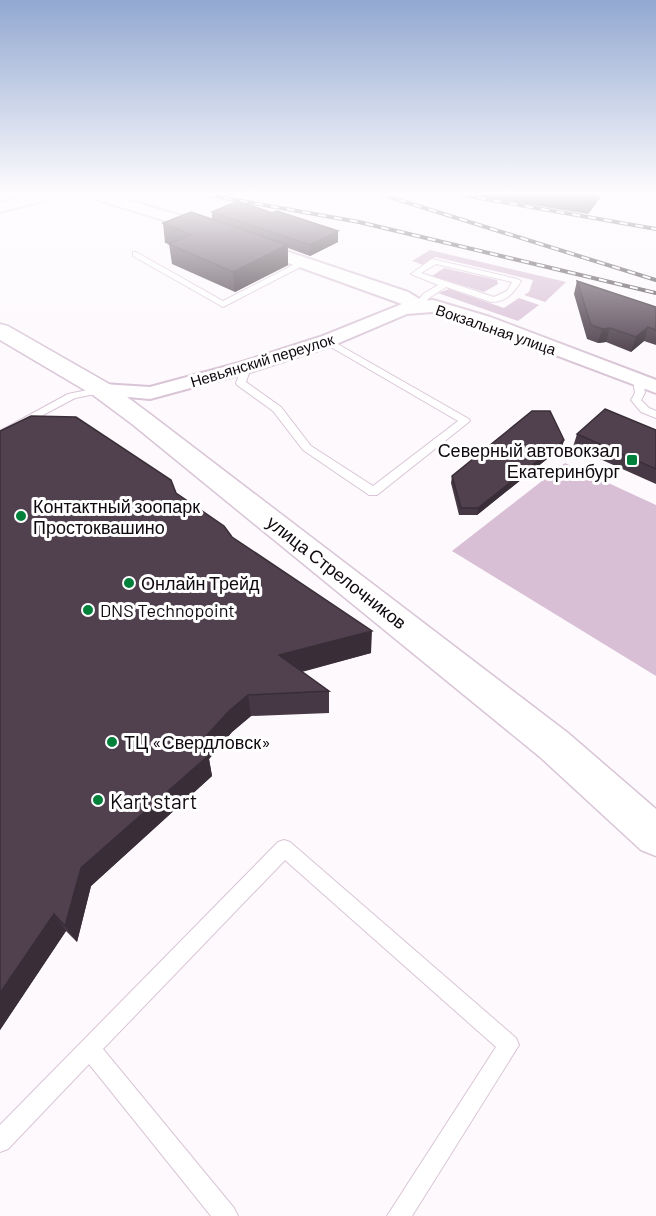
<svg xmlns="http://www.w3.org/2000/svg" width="656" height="1216" font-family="Barlow,sans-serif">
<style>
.green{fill:#d8bfd5}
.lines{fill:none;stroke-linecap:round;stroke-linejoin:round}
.lane-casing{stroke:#d9c5d6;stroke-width:2}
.street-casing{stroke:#d9c5d6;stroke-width:4}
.secondary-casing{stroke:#d9c5d6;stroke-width:3}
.lane{fill:#fff;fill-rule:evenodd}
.street{fill:#fff;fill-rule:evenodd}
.secondary{fill:#fff;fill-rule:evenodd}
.rail-casing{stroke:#4c454b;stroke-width:4}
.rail{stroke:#fff;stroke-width:2;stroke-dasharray:8;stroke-linecap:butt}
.wall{fill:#463844}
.shaded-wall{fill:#392e37}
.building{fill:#51414f;stroke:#392e37;stroke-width:1.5}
.poi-dot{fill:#00803a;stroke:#fff;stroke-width:2}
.labels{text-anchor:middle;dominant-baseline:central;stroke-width:6;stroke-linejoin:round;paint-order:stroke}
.far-street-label{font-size:15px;fill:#10090f;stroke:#fff}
.poi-label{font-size:18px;fill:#10090f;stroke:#fff;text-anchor:start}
.street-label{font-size:18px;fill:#10090f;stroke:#fff}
.near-poi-label{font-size:21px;fill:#10090f;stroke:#fff;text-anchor:start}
</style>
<rect width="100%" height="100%" fill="#fdf9fd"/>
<path class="green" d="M430,250L566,282L545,302L524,295L529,292L533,280L435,257L423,265L412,261Z
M444,268L497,280L498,284L484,292L432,276Z
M449,289L504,308L519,298L539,305L518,321L438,293Z
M565,463L656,505V676L452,551Z"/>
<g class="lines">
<g class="lane-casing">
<path id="lane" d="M136,252L223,301L301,261L308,263L223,307L133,256V252Z
M432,259L517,279L521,281C514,293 506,302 491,302L446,287L429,298L421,308H415L414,306L423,294L438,285L411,274ZM436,264L512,282L507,291L494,297L421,273Z
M327,338L469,419L470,421L377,495H369L303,450L273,411L237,385L236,383L243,365L251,367L246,382L281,407L311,446L373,486L458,421L324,343L322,341Z
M638,377L643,380L645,393L641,400L649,408L656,411V418L641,412L631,400L635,393L633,380Z
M102,387L106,388V392L75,398L0,438V431L68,394Z
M284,840L290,842L516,1038L519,1045L412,1216H387L496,1047L285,860L103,1049L234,1208L238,1216H211L89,1064L8,1149L0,1152V1125L278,842Z"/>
</g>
<g class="street-casing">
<path id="street" d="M31,195H54L52,198L0,212V202Z
M90,195H111L218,227L220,230L212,235L206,233L92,198Z
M250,239L408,292L423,301L433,300L490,317L656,380V393L476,325L432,312L407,314L334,345L253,371L150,399L95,394L91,390L95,386L102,384L150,387L239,363L320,337L402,304L244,247L242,244L244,241Z"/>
</g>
<g class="secondary-casing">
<path id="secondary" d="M0,324L8,326L111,385L150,414L568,733L656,809V856L641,850L540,757L132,424L93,395L0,340Z"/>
</g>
<use href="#lane" class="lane"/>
<use href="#street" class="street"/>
<use href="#secondary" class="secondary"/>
<g class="rail-casing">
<path id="rail" d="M208,195L359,222L656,293
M383,195L656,280
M462,195L656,229"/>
</g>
<use href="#rail" class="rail"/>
</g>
<path class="wall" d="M470,195H602L588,214Z
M212,212L272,213L338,231V242L310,256L288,248V265L235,292L172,264L169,244L165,243L163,223L212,219Z
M577,281L656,307V345L644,341L631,352L606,342L598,343L587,339L574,294Z
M656,430V484L573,447L577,434Z
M0,431L176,493L232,537L371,653L302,672L329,691V713L251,716L232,732L209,759L212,776L91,886L77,942L66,931L0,1030Z
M564,440L562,447L477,515H459L451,483L452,476Z"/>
<path class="shaded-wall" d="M595,195H602L588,214L592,199Z
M338,231V242L310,256V245Z
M287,245L288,265L235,292L233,272Z
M648,327L644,341L631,352L636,337Z
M610,328L606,342L598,343L602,329Z
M564,440L562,447L477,515L478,508Z
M372,631L371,653L281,677L279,655Z
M248,695L251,716L232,732L209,759L212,776L91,886L77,942L65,926L81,868L197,746L229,711Z
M54,914L66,931L0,1030V993Z"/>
<path class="building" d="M563,195H595L592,199Z
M238,201L272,213L277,211L338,231L310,245L212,212Z
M191,212L287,245L233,272L169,244L191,235L163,223Z
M577,281L656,307V330L648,327L636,337L610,328L602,329L591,325Z
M605,409L656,430V469L577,434Z
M532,411H550L564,440L478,508H461L452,476Z
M31,416L76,417L171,480L176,493L224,526L232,537L372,631L279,655L329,691L248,695L229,711L197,746L208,756L81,868L65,926L54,914L0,993V431Z"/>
<linearGradient id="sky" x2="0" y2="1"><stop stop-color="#92a8d1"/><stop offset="0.53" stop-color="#fefcfe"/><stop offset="1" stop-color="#fefcfe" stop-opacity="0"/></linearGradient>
<rect width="656" height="365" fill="url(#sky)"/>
<g class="poi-dot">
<rect x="626" y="454" width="12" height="12" rx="3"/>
<circle cx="21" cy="516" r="6"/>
<circle cx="129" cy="583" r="6"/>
<circle cx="88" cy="610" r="6"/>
<circle cx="112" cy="742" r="6"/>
<circle cx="98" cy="800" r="6"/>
</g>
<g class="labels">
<g class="far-street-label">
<text transform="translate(496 329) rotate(19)">Вокзальная улица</text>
<text transform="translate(262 360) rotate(-17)">Невьянский переулок</text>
</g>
<g class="poi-label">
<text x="620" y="450" text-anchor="end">Северный автовокзал<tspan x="620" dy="21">Екатеринбург</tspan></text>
<text x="33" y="506">Контактный зоопарк<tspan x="33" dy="21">Простоквашино</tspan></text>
<text x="141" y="583">Онлайн Трейд</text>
<text x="100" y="610">DNS Technopoint</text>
<text x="124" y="742">ТЦ «Свердловск»</text>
</g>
<g class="street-label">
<text transform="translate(337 572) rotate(38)">улица Стрелочников</text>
</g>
<g class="near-poi-label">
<text x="110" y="800">Kart start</text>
</g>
</g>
</svg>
